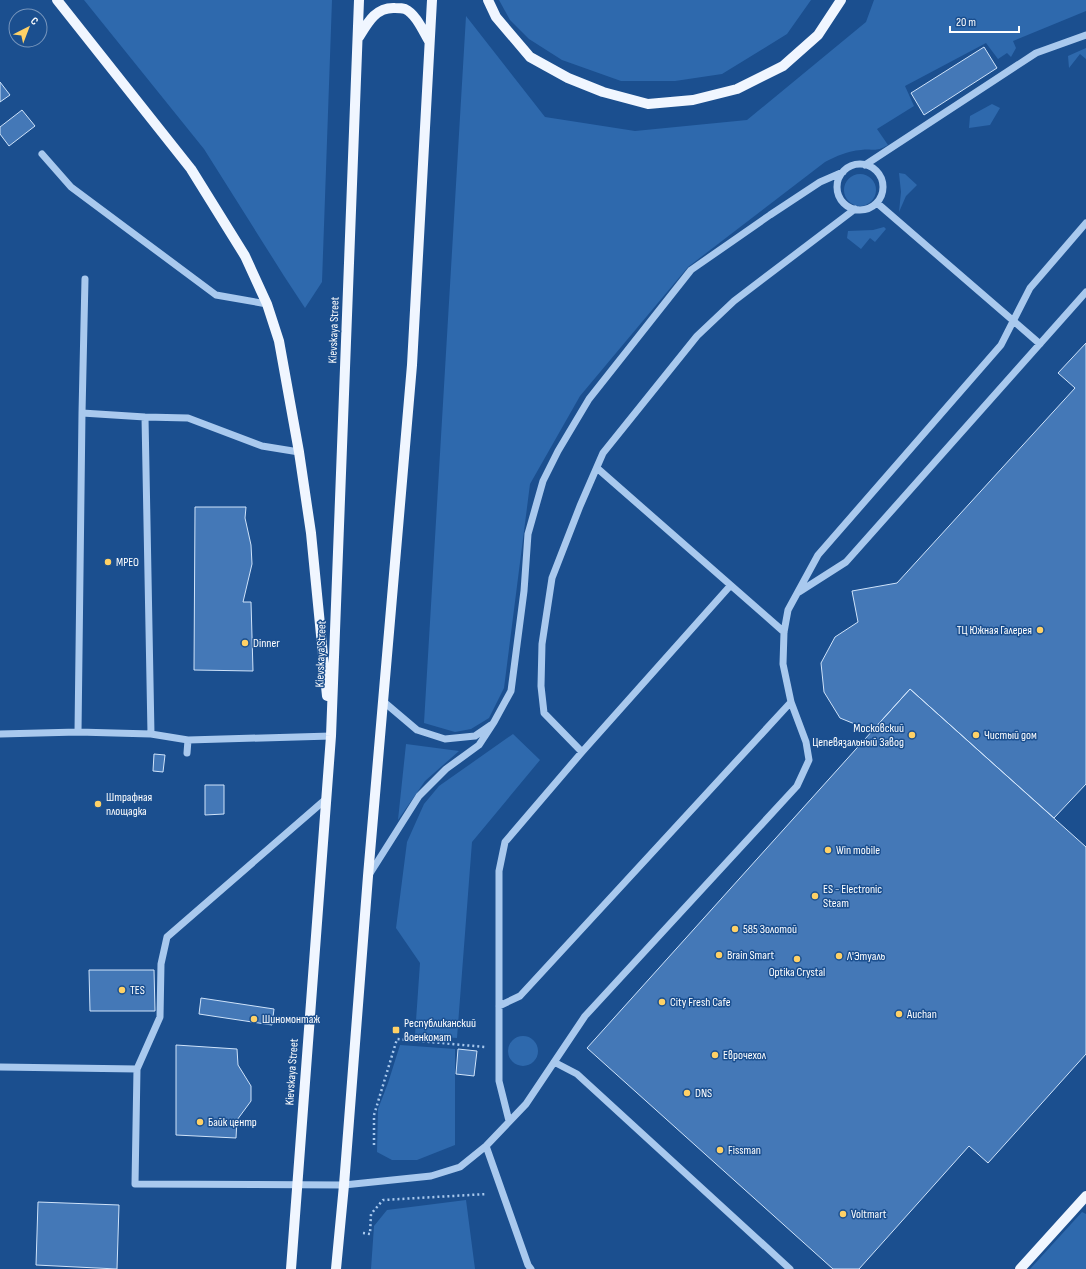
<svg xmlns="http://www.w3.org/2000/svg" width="1086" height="1269" font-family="'Sofia Sans Condensed',sans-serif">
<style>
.green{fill:#2e69ad}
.building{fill:#4478b7;stroke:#cfe3fa}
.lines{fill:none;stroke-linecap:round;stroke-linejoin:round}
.path{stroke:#a9c9ee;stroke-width:2.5;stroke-dasharray:2 3;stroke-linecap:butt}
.minor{stroke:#a9c9ee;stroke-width:7}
.major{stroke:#f0f6ff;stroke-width:10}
.poi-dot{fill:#ffd166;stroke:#1b4f8f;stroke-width:1.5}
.labels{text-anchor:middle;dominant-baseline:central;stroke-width:3;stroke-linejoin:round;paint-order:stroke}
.street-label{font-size:12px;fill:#fff;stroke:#1b4f8f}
.poi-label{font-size:12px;fill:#fff;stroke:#1b4f8f;text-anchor:start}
</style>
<rect width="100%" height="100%" fill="#1b4f8f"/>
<path class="green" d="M84,0H332L322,282L305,308L284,276L204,149Z
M499,0H811L787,34L722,74L675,81H621L562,60L529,39L510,20Z
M874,0H1086V11L1013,41L1016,48L1011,57L1007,53L998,59L986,43L905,86L914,106L877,129L888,145C874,153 874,148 861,150C847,151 837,156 825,162L688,267L580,396L530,484L504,688L489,718L471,729L455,732L424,723L466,16L545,117L635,131L747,120L866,22Z
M1086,48V59L1080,54L1069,68L1068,56Z
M992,104L1000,108L990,125L969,128L970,116Z
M899,173L905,174L917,185L906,196L899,212L901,192Z
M844 190a16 16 0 1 1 32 0a16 16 0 1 1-32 0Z
M884,227L886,229L875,242L870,238L861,249L847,238L848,231L873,230Z
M513,734L540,760L472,842L457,1038L415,1035L420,963L396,928L407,842L424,804L439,786Z
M406,744L459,751L425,781L398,820Z
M508 1051a15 15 0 1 1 30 0a15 15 0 1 1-30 0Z
M400,1045L455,1049V1145L417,1160H392L377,1152L378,1109L388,1083Z
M466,1200L475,1269H371L374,1226L387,1210Z
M1082,1212L1086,1214V1269H1030Z"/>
<path class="building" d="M984,47L997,68L924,115L911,93Z
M0,82L10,95L0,102Z
M22,110L35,126L9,146L0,134V127Z
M1086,343V784L1054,818L910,689L872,731L840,718L824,692L821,663L835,637L858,622L852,591L897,583L1075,388L1058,373Z
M195,507H246L245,518L251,545L252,564L243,602H251L253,671L194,670Z
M910,689L1086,847V1054L988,1163L969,1146L859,1269H833L587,1048Z
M154,754L165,755L163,772L153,771Z
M205,785H224V814L205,815Z
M89,970H154L155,1011H90Z
M201,998L274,1009L272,1025L199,1014Z
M176,1045L237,1049L238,1065L251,1086V1101L237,1120L236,1138L176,1135Z
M458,1049L477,1051L474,1076L456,1074Z
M38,1202L119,1205L117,1269L36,1265Z"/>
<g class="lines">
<path class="path" d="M374,1145V1115L397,1039L485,1047
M363,1233L370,1234L371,1214L383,1200L487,1194"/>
<path class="minor" d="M42,154L71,187L216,295L267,304
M837 187a23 23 0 1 1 46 0a23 23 0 1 1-46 0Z
M865,165L1036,53L1086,35
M877,203L1040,344
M82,413L145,417L188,418L262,446L299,452
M145,417L151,734
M597,468L784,632
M799,592L846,562L1086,292
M384,702L417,730L445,739L475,736L491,725
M78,732L82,413L85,279
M0,734L78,732L151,734L188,740L331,736
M582,752L544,713L541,686L542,644L552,578L580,506L603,453L697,336L734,301L855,209
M187,753L188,740
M326,799L167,937L161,964L160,1017L137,1069L135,1184L344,1185L431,1176L460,1167L486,1146L526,1104L585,1016L797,786L809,760L806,742L791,702L783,664L784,632L788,610L818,555L1001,345L1030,288L1086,223
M369,875L419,796L446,769L479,745L494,722L511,691L524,591L528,534L543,481L558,451L589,399L691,270L770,215L820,182L843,172
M499,1006L520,996L791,702
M554,1062L577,1074L790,1269
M0,1067L137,1069
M509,1121L499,1081V871L505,842L582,752L730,586
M486,1146L528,1265L531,1269"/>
<path class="major" d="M57,0L191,169L245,256L267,304L279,341L299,452L311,533L327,696
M488,0L496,17L530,57L568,78L603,92L648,104L693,100L737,89L783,66L818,35L841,0
M359,37C368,22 376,7 395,8C398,8 402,8 405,9C416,14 423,31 429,41
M291,1269L331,736L359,0
M336,1269L344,1185L368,876L412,365L432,0
M1020,1269L1086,1196"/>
</g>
<g class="poi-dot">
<circle cx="108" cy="562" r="4"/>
<circle cx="1040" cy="630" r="4"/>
<circle cx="245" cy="643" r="4"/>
<circle cx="912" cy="735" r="4"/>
<circle cx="976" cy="735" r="4"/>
<circle cx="98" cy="804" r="4"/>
<circle cx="828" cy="850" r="4"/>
<circle cx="815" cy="896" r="4"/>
<circle cx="735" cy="929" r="4"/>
<circle cx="719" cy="955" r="4"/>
<circle cx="839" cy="956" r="4"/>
<circle cx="797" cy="959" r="4"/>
<circle cx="122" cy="990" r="4"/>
<circle cx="662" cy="1002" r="4"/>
<circle cx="899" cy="1014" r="4"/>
<circle cx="254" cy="1019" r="4"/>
<rect x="392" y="1026" width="8" height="8" rx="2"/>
<circle cx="715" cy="1055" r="4"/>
<circle cx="687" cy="1093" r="4"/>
<circle cx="200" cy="1122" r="4"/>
<circle cx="720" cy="1150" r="4"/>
<circle cx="843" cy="1214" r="4"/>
</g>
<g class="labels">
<g class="street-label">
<text transform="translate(334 330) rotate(-88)">Kievskaya Street</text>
<text transform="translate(321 654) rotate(-88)">Kievskaya Street</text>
<text transform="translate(292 1072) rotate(-86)">Kievskaya Street</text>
</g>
<g class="poi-label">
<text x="116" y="562">МРЕО</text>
<text x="1032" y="630" text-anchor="end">ТЦ Южная Галерея</text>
<text x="253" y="643">Dinner</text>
<text x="904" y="728" text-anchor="end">Московский<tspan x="904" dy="14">Цепевязальный Завод</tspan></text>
<text x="984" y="735">Чистый дом</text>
<text x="106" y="797">Штрафная<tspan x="106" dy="14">площадка</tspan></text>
<text x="836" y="850">Win mobile</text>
<text x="823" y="889">ES - Electronic<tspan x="823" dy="14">Steam</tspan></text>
<text x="743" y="929">585 Золотой</text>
<text x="727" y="955">Brain Smart</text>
<text x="847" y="956">Л'Этуаль</text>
<text x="797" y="972" text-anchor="middle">Optika Crystal</text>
<text x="130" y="990">TES</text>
<text x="670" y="1002">City Fresh Cafe</text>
<text x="907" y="1014">Auchan</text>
<text x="262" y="1019">Шиномонтаж</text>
<text x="404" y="1023">Республиканский<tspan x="404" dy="14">военкомат</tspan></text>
<text x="723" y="1055">Еврочехол</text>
<text x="695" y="1093">DNS</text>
<text x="208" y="1122">Байк центр</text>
<text x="728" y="1150">Fissman</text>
<text x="851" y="1214">Voltmart</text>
</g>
</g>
<g transform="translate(28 28) rotate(42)"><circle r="19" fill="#1b4f8f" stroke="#7695bc"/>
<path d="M0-3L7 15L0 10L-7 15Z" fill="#ffd166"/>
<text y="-6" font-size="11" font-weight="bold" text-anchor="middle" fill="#ffffff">С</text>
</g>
<path d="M950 26v6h69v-6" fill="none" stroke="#ffffff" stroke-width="2"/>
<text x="956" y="26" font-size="12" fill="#ffffff" stroke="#1b4f8f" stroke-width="3" paint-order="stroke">20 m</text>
</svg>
